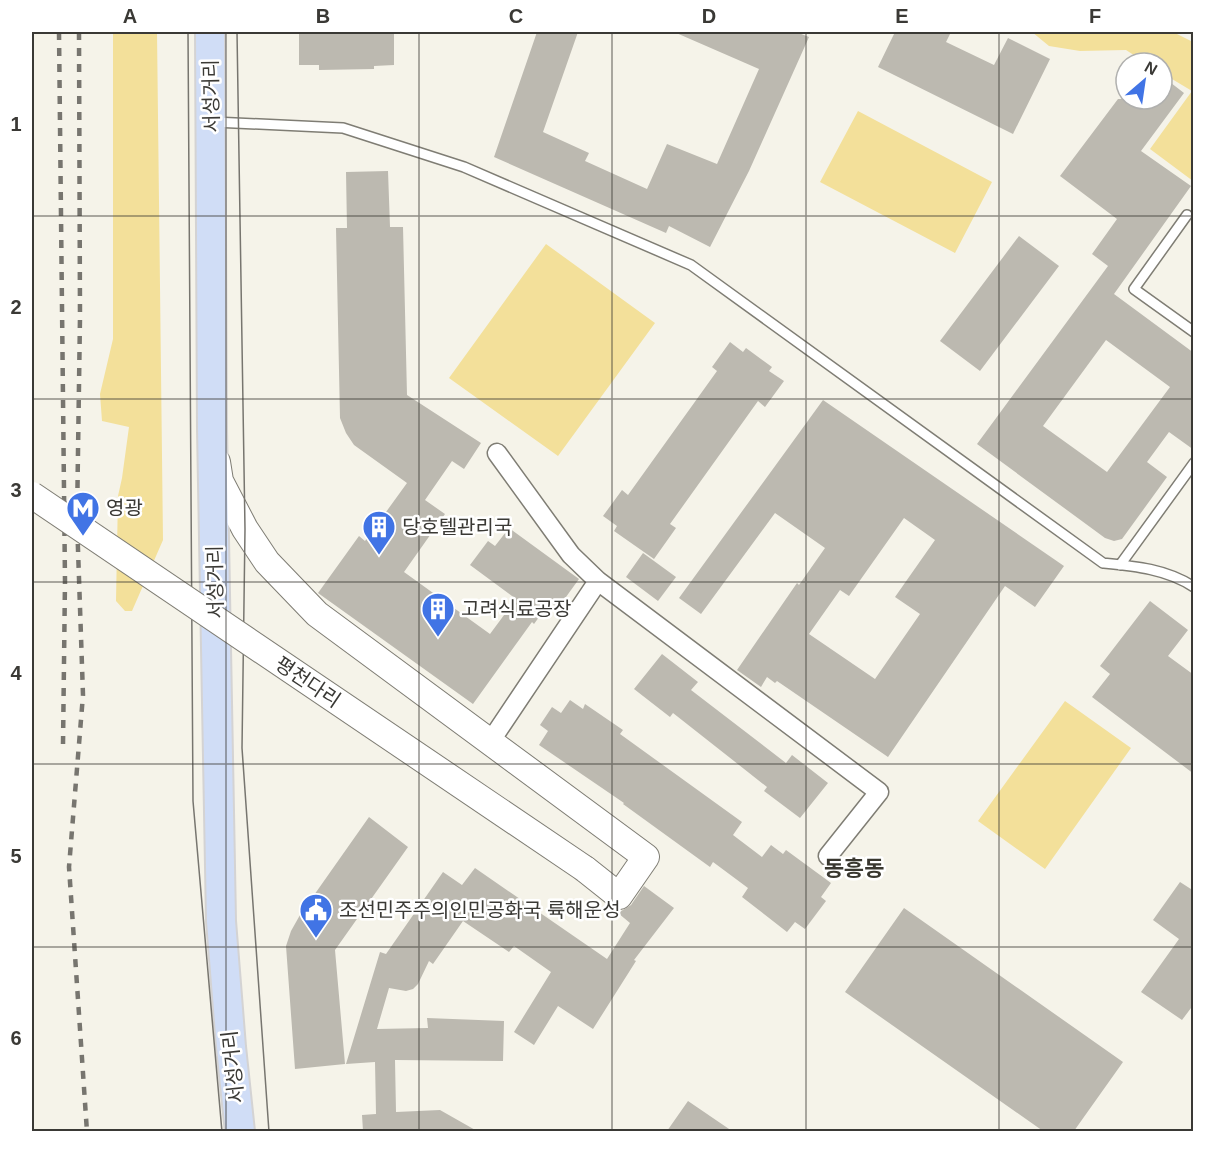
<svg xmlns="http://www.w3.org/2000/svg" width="1225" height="1163" font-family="Helvetica,'Noto Sans KR',sans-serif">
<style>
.green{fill:#f3e09a}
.building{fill:#bcb9b0;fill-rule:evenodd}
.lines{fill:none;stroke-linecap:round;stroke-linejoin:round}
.lane-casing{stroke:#7f7d74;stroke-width:12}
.street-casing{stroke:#7f7d74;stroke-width:21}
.secondary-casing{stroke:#7f7d74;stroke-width:28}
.primary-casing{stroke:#d4d3d3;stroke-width:32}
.lane{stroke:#fff;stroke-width:9}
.street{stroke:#fff;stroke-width:18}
.secondary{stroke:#fff;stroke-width:26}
.primary{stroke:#d0ddf6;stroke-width:28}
.tram{stroke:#77756f;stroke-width:1.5}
.rail{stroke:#77756f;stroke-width:4.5;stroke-dasharray:8 8;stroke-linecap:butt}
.secondary-bridge-casing{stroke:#7f7d74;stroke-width:28;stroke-linecap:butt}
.secondary-bridge{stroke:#fff;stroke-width:26}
.grid{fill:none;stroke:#3a3935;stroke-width:1.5;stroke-opacity:0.55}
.labels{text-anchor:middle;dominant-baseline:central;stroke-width:5;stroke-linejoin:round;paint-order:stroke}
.street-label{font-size:20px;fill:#3a3935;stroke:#fff}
.poi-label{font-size:20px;fill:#3a3935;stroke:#fff;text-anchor:start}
.quarter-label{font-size:22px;font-weight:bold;fill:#39372f;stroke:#fff}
.neatline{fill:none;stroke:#3a3935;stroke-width:2}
.grid-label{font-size:20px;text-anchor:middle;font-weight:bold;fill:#3a3935}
</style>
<rect width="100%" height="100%" fill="#f5f3e9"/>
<path class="green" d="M113,32H157L163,540L132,611H125L116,601L118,496L122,478L129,427L102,421L100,394L113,339Z
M1032,32H1173L1193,42V181L1150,149L1192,91L1162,73V63H1146L1126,50L1080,51L1049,46Z
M858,111L992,182L955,253L820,182Z
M546,244L655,323L558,456L449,378Z
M1065,701L1131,748L1045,869L978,821Z"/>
<path class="building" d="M299,32H394V65L374,66V69L319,70V65H299Z
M537,32H578L543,132L589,153L585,161L647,189L667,144L717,164L759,69L674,32H796L809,37L749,171L710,247L669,226L666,233L494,157Z
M895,32H951L946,42L994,65L1008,38L1050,59L1013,134L878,67Z
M1162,76L1184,93L1141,151L1191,186L1114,294L1194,353V450L1169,432L1147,462L1167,477L1122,539L1114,541L1105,538L977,444L1108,266L1092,254L1117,219L1060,176L1118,99H1162ZM1106,340L1170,387L1107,472L1043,426Z
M388,171L390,227H403L407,395L481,443L464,469L452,461L425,500L445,514L404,572L490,634L516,599L470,565L488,541L495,546L509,528L579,579L558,608L550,602L534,624L532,622L473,704L318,593L359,536L365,541L407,483L354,445L346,433L340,418L336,228H347L346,172Z
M1019,236L1059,266L980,371L940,341Z
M730,342L743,352L746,348L772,367L769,371L784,381L765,407L758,401L670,524L676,528L654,559L614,531L617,526L603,516L622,490L628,495L717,371L712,367Z
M823,400L1064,566L1035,607L1005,586L888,757L777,681L775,683L767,677L761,687L737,670L797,583L799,585L825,548L775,513L701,614L679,598ZM904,518L935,540L895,597L920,614L875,679L809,634L840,590L849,596Z
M643,553L676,577L658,601L626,577Z
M1150,601L1188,630L1168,656L1194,675V774L1092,697L1110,674L1100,666Z
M662,654L698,682L691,690L786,763L792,755L828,783L800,818L764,791L767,787L673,713L670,717L634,689Z
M570,700L583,709L585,704L623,730L620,734L742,822L733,835L762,857L771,845L783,854L786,850L831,883L821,897L826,901L805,929L795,922L787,932L742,897L748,888L713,862L710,867L623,804L624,803L539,745L548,731L540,725L552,707L561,713Z
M369,817L408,847L335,950L345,1064L295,1069L286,946L291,931L300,915Z
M475,868L607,959L630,923L618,913L631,905L644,886L674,908L634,960L636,961L593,1029L558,1006L534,1045L514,1032L551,972L514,946L509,952L463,921L433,964L429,961L418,984L413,989L406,991L389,988L377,1029L428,1028L427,1018L504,1021L503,1061L395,1060L396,1112L440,1110L477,1131H363L362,1115L376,1114L375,1062L346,1064L380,952L386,954L443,872L462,885Z
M1180,882L1194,891V1004L1182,1020L1141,992L1179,939L1153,920Z
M904,908L1123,1062L1074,1131H1043L845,992Z
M688,1101L732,1131H667Z"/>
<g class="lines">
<g class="lane-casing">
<path id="lane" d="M214,122L343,128L464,167L691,265L1103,563C1134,566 1167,569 1194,587
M1187,215L1134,289L1194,332
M1120,565L1194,463"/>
</g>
<g class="street-casing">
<path id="street" d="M497,453L571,555L598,581L879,792L828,856
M490,742L598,581"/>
</g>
<g class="secondary-casing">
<path id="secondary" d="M217,462L220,481L245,529L267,562L317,614L646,857L619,896L585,869"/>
</g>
<g class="primary-casing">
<path id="primary" d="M210,32L212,429L221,921L231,1047L240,1132"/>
</g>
<use href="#lane" class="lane"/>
<use href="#street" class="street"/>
<use href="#secondary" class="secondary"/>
<use href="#primary" class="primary"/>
<path class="tram" d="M188,32L193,801L222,1132
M237,32L245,529L242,748L269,1132"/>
<path class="rail" d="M59,32L65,581L63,745
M79,32L80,317L77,520L83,695L69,867L87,1132"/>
<g class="secondary-bridge-casing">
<path id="secondary-bridge" d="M32,495L585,869"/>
</g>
<use href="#secondary-bridge" class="secondary-bridge"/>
</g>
<path class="grid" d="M226,32V1132M419,32V1132M612,32V1132M806,32V1132M999,32V1132M32,216H1194M32,399H1194M32,582H1194M32,764H1194M32,947H1194"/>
<defs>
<g id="metro-pin" transform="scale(1.725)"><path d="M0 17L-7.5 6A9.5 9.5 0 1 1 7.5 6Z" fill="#4174e5" stroke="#fff"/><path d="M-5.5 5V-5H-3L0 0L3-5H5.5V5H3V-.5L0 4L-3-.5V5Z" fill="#fff"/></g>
<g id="building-pin" transform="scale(1.725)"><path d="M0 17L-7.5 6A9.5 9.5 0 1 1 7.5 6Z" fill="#4174e5" stroke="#fff"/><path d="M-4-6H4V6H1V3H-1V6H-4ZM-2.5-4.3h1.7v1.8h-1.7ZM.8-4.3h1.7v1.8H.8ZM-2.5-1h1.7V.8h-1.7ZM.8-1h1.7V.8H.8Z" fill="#fff"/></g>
<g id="civic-pin" transform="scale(1.725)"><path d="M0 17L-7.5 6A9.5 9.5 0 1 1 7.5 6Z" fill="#4174e5" stroke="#fff"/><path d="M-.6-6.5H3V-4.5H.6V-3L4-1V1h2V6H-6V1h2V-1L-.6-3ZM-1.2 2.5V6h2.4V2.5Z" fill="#fff"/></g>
</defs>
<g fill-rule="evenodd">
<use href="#metro-pin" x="83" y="508"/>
<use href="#building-pin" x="379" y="527"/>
<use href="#building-pin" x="438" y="609"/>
<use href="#civic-pin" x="316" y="910"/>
</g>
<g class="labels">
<g class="street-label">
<text transform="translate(211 96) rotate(-91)">서성거리</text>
<text transform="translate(215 582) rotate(-91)">서성거리</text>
<text transform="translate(308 682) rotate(34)">평천다리</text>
<text transform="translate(233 1067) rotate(-96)">서성거리</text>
</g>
<g class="poi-label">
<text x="106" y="508">영광</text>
<text x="402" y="527">당호텔관리국</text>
<text x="461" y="609">고려식료공장</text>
<text x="339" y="910">조선민주주의인민공화국 륙해운성</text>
</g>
<g class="quarter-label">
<text x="854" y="868">동흥동</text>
</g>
</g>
<rect width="1225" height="1163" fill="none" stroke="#ffffff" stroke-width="66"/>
<g transform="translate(1144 81) rotate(29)"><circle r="28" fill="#ffffff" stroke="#b0b0ae" stroke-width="1.5"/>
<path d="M0-4.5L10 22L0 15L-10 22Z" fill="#4174e5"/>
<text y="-9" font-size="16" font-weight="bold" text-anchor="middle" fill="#3a3935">N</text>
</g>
<rect x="33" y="33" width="1159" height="1097" class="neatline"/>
<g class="grid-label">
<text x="130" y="23">A</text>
<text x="323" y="23">B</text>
<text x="516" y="23">C</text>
<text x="709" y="23">D</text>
<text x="902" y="23">E</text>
<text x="1095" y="23">F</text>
<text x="16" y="131">1</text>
<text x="16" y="314">2</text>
<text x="16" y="497">3</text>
<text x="16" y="680">4</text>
<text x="16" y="863">5</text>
<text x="16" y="1045">6</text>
</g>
</svg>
